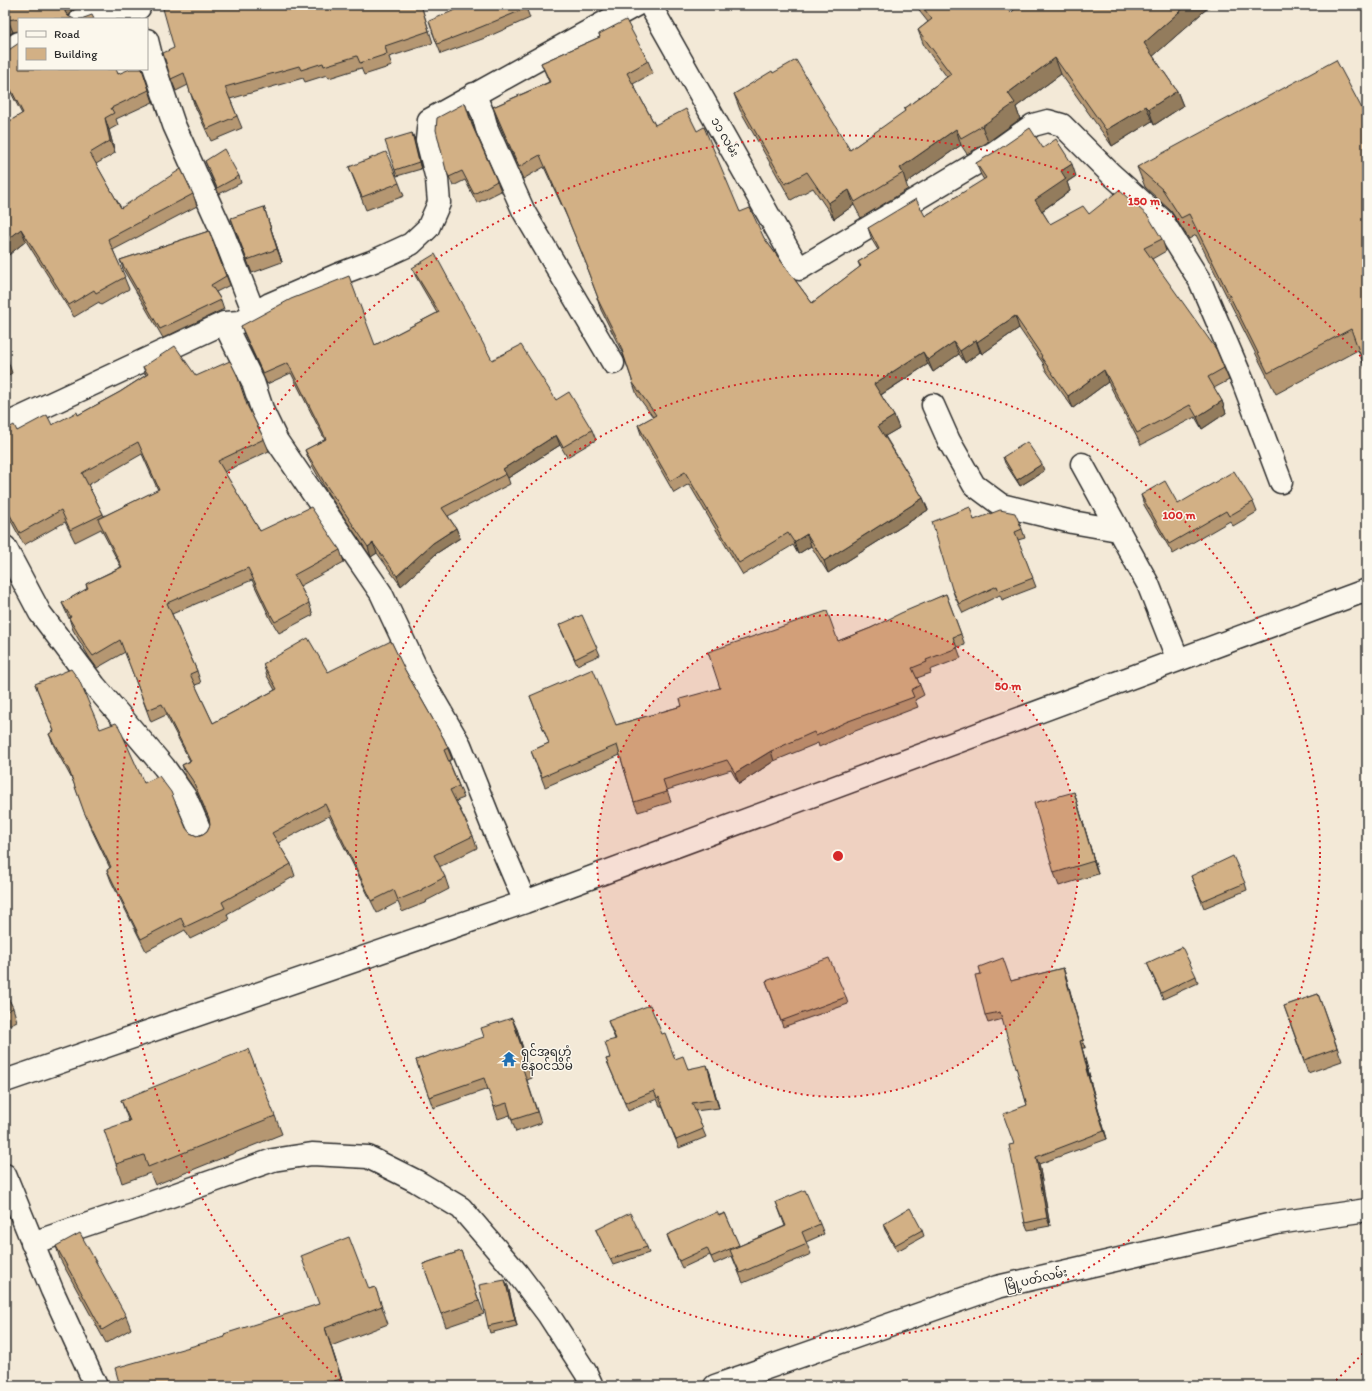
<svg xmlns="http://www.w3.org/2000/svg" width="1372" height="1391" font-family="Itim,'Noto Sans Myanmar',sans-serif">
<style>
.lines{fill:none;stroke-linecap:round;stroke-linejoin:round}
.street-casing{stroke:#2b2b2b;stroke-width:25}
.secondary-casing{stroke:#2b2b2b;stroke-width:25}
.street{stroke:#fbf7ec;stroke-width:22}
.secondary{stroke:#fbf7ec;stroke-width:22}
.wall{fill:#b59772;stroke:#2b2b2b;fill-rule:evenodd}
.shaded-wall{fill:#937b5d;stroke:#2b2b2b}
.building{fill:#d2b085;stroke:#2b2b2b}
.ring{fill:none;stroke:#d62828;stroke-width:2;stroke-dasharray:2 4}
.labels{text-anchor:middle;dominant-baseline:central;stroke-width:3;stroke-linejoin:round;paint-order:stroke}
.street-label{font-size:12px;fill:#2b2b2b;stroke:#fbf7ec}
.poi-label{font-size:12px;fill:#2b2b2b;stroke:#fbf7ec;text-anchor:start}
.centre{fill:#d62828;stroke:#fbf7ec;stroke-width:2}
.ring-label{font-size:12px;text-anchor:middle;font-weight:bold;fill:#d62828;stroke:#fbf7ec;stroke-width:3;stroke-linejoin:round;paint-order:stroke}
</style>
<rect width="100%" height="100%" fill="#f3e9d7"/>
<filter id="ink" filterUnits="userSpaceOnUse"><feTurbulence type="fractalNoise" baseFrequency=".025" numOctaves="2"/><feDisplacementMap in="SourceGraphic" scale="8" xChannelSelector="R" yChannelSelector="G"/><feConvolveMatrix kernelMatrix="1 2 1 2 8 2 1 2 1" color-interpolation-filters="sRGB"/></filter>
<g filter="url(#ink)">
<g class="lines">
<g class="street-casing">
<path id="street" d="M650,5L799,269L995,152L1033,125L1048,121L1062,125L1111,174L1162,220L1200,281L1244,384L1281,482
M81,19L111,8H139
M147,40L152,60L174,125L224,236L254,313
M5,52L19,43
M474,94L483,114L487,129L524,212L613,363
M224,323L253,382L263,412L277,441L381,593L420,676L460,745L492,825L525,902
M933,405L949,441L974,485L1001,505L1072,522L1118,530
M5,425L224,323L240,322L270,304L337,275L374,261L411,244L428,228L439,203L437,179L427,140L429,120L636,5
M1082,464L1148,584L1178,660
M5,547L40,613L95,686L164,767L186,798L202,835
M5,1081L525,902L1367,590
M5,1175L52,1290L96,1386
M32,1243L148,1204L273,1160L312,1154L368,1157L416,1181L461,1208L517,1273L548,1314L586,1373L592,1386"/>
</g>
<g class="secondary-casing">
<path id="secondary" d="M715,1386L997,1287L1277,1223L1367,1210"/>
</g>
<use href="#street" class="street"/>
<use href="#secondary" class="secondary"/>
</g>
<path class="wall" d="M5,5H82L72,11L69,17L19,19V31L13,32L5,37Z
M421,5L433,43L389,57L392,66L364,75L361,68L329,78L327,75L305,82L303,78L230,99L242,128L211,141L194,104L188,85L176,91L171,79L174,48Z
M525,5L530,18L485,38L441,54L432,31Z
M918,5H1005L1011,13L1211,5L1153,56L1177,91L1183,106L1154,125L1152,121L1112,146L1061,74L1016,107L1020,119L988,142L967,154L961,145L906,183L908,189L861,218L854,205L834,219L813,188L791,200L740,110L734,94L773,73L850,150L905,112L904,109L947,77L924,46L918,30L928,22L920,12Z
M599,34L648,61L653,73L633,84L655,125L764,238L812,303L860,267L858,262L878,250L872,240L868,228L925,216L984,180L981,175L976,163L1043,148L1076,176L1067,182L1070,191L1042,211L1050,224L1089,214L1162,239L1166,251L1152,259L1224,368L1229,380L1214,388L1222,401L1226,413L1202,429L1195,417L1141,445L1108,382L1073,408L1045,369L1043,363L1019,328L982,354L980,352L965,363L959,354L933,372L928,364L881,395L894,416L899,428L885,436L923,498L928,510L828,573L811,546L798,554L793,545L743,575L689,484L674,493L642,437L638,425L653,417L637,395L623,354L601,310L597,298H598L587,269L588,268L568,219L544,167L523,179L497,119L493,107L549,82L541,63L600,37Z
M5,51L118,74L142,69L153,102L116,119L118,125L109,130L115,153L96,164L121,208L193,194L197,206L113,250L129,289L101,305L99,302L74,317L26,241L5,258V124L22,114L5,81Z
M465,103L474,128L497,181L501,191L477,203L465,180L453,186L446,170Z
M1367,118V373L1358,350L1276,394L1196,235L1189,239L1171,211L1145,187L1137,167Z
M412,133L415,140L421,169L397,176L395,170Z
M205,161L239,176L241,183L219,194Z
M349,167L399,183L404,196L366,210Z
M231,219L268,220L282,262L252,273Z
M209,231L230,285L216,292L221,300L224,309L163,338L123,269L120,260Z
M412,268L492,360L556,400L592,430L596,440L567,457L560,445L508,478L510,484L448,516L456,528L460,538L437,553L401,586L377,553L371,557L327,492L309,460L305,450L325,440L291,373L267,384L245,336L241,326L375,345L437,313L416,277Z
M5,355L8,361L12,373L5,377Z
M143,367L196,376L248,407L264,439L269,451L224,472L260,531L340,550L344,562L300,586L309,603L313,615L279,633L271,620L252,580L172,614L197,671L201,683L195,685L213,723L275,690L267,676L263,664L328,672L405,670L444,739L452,759L449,761L464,798L456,801L473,836L477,848L439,867L445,877L449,889L426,901L427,902L402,912L398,902L377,913L329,816L278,843L291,864L295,876L227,914L229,920L190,939L185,930L146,951L111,881L107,870L110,868L89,824L73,781L54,746L49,734L54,731L35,684L100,729L144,783L190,833L197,836L203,834L207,831L210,825L209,821L197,793L186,777L182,765L190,761L166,715L151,722L125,652L97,668L89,657L73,630L69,618L67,614L62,603L87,589L86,584L121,567L101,529L75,542L65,522L24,545L5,510V430L17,431L52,425L78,415L120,392L146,375ZM142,454L158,490L104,516L88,485Z
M1003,457L1044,471L1020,486L1005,463Z
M1141,495L1178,504L1253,502L1257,512L1233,526L1230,521L1173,554L1144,505Z
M974,520L1022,529L1025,538L1018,540L1036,587L1002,600L1000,595L963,613L955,597L952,589Z
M946,594L965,645L957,647L961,658L930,670L931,673L917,678L924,695L915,700L918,707L850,733L819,747L818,743L774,761L739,784L731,770L667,790L671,802L638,812L634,802L620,755L545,787L531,751L549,743L530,696L616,725L682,706L720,688L838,641L871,628Z
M559,625L597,648L600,655L577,665L562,632Z
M1078,805L1098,874L1059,886L1054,873Z
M1191,876L1245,883L1247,890L1204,908Z
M1147,963L1196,976L1198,983L1163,999Z
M1063,968L1066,976L1085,1048H1082L1090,1077H1089L1107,1139L1039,1164L1050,1226L1028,1230L1025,1223L1014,1144L1027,1105L1003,1019L988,1023L985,1015L1011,981Z
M766,981L846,997L848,1004L783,1027Z
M5,991L13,1008L17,1021L5,1027Z
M1318,994L1342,1061L1308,1073L1284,1006Z
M608,1021L662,1034L675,1059L688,1069L710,1073L719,1108L695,1111L706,1137L679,1148L662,1106H660L657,1099L628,1111L606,1059L610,1058L615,1039Z
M517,1029L532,1078L527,1080L541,1123L516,1132L510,1115L498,1119L488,1089L433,1108L416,1060Z
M121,1100L275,1116L282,1134L155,1185L150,1173L122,1183L116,1164L129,1122Z
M776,1202L820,1224L824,1234L806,1242L811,1254L743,1283L732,1256L714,1264L710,1255L682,1268L669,1241L667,1235L725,1213L739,1246L785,1226Z
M883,1224L922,1230L924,1236L897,1251L885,1230Z
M596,1230L647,1247L649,1253L613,1265L599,1236Z
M56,1246L126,1316L131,1329L106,1343L60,1259Z
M461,1251L484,1314L446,1327L423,1264Z
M508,1286L517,1326L490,1333L488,1326Z
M375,1287L388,1324L331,1346L344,1386H120L225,1337Z"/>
<path class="shaded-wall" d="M65,5H70L72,11L69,16L65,12Z
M1187,5H1211L1150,59L1144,43Z
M8,20L13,32L5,37V23Z
M1055,58L1061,74L1016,107L1020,119L988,142L982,126L1008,93Z
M1177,91L1183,106L1154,125L1149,109Z
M1146,106L1152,121L1112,146L1106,130Z
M105,118L109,130L115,153L110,141Z
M956,129L961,145L906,183L903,173L900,168Z
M412,133L415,140L421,169L419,162Z
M1072,164L1076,176L1067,182L1070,191L1040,212L1035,200L1061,171Z
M849,190L854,205L834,219L828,203Z
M264,207L268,220L282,262L277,249Z
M21,229L26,241L5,258V242Z
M1015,316L1019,328L982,354L977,342Z
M976,340L980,352L965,363L960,351Z
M954,342L959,354L933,372L928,360Z
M923,352L928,364L879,396L874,384Z
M1104,370L1108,382L1073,408L1068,396Z
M1222,401L1226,413L1202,429L1197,417Z
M894,416L899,428L882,438L878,426Z
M556,435L560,445L508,478L503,469Z
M1042,464L1044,471L1020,486L1017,480Z
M923,498L928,510L828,573L824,561Z
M456,528L460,538L437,553L401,586L397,576L433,543Z
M807,534L811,546L798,554L794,542Z
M373,543L377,553L371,557L368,547Z
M771,751L774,761L739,784L735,773Z
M1074,792L1078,805L1098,874L1094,861Z
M1063,968L1066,976L1085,1048L1083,1040Z
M512,1018L517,1029L532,1078L528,1067Z
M1080,1041L1082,1048L1090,1077L1087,1069Z
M707,1065L710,1073L719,1108L716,1099Z
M1086,1069L1089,1077L1107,1139L1104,1131Z
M1036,1157L1039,1164L1050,1226L1047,1218Z
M505,1280L508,1286L517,1326L515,1320Z
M325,1328L331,1346L344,1386L341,1379Z"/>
<path class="building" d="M5,5H65V12L68,16L74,19H19V20L14,19L8,20L5,23Z
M162,5H421L429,31L385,46L387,54L360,63L357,56L324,66L323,63L301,70L299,66L225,87L237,116L207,129L190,92L184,73L171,79L163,53L174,48Z
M467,5H525L527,8L481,27L437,44L429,21Z
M921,5H1005L1011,13L1019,5H1187L1144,43L1177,91L1149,109L1146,106L1106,130L1055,58L1008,93L1015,103L982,126L961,138L956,129L900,168L903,173L855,202L849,190L828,203L807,172L785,184L734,94L772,71L773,73L796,60L850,150L905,111L904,109L951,74L918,30L932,19Z
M92,15L94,19H79H81Z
M626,20L648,61L627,73L655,125L686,109L697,131L704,127L740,212L750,208L764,238L812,303L861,266L858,262L879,249L868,228L916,199L925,216L986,178L976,163L998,150L1030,128L1043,148L1056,139L1072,164L1061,171L1066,179L1035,200L1050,224L1083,206L1089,214L1119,190L1148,216L1162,239L1144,248L1216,349L1224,368L1208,377L1222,401L1197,417L1190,405L1137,433L1104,370L1068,396L1041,357L1042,356L1015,316L977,342L976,340L960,351L954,342L928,360L923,352L874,384L894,416L878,426L923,498L824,561L807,534L794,542L788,533L739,563L685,472L670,481L638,425L656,415L633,383L620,344L597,298H598L587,269L588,268L563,207L540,155L519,167L493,107L550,82L541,63L600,37L599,34Z
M19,43V69H116L118,74L130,69H142L149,90L111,108L114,113L105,118L110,141L90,153L121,208L181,169L193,194L108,239L125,277L96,293L94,290L69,305L21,229L5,242V124L23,113L5,78V51H7Z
M1336,60L1367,118V373L1351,329L1268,373L1189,214L1181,218L1163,190L1137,167Z
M465,103L472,125L497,181L474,194L462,171L449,177L446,170L436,130L437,118Z
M412,133L419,162L395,170L385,141Z
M224,149L239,176L217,188L205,161Z
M386,152L399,183L362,197L349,167Z
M264,207L277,249L247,260L231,218Z
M209,231L226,276L211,285L221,300L160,329L120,260Z
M435,254L492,360L521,345L556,400L569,392L592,430L563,447L556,435L503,469L506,474L442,508L456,528L433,543L397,576L373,543L368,547L324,482L305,450L326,439L288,363L263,374L241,326L291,299L349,276L375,345L439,312L412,268Z
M175,346L196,376L230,361L237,375L247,405L264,439L218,461L260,531L311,507L340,550L294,575L309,603L275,622L267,608L248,568L167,603L197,671L190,674L213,723L277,689L263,664L308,638L328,672L391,641L405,670L444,739L448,748L444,750L459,786L450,790L473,836L434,855L445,877L422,889V890L398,900L394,890L372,901L325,804L272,833L291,864L222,902L225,908L185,927L181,918L141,939L107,870L111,867L84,812L69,770L49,734L54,731L35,684L71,669L79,680L100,729L116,723L119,727L144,783L159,776L171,792L186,828L190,833L197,836L203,834L207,831L210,825L209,818L193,781L182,765L191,761L162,704L147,710L120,640L93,656L85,645L69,618L71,617L62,603L88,588L86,584L122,567L98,519L159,489L138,442L82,473L103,514L70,530L61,510L20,533L5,506V430L14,425L17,431L47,415L52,425L77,412L78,415L120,392L148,374L143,367Z
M5,355L8,361L5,362Z
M1027,442L1042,464L1017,480L1003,457Z
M1234,471L1253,502L1229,516L1226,511L1169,544L1141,495L1165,481L1178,504Z
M970,507L974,520L1000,510L1015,513L1022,529L1015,532L1033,578L999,591L997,586L959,604L952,589L932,522Z
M946,594L961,634L953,637L957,648L926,660L927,662L912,668L920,685L911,690L914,697L846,722L816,736L814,732L771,751L735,773L727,760L663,780L667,792L634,802L617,745L542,777L531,751L549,743L530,696L593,669L616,725L682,706L680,699L720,688L708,652L827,611L838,641L871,628L901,613Z
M582,615L597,648L575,659L559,625Z
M1074,792L1094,861L1054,873L1034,803Z
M1233,856L1245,883L1202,901L1191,876Z
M1182,947L1196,976L1161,993L1147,963Z
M829,958L846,997L781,1021L766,981Z
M1003,958L1011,981L1063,968L1083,1040L1080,1041L1087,1069H1086L1104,1131L1036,1157L1047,1218L1025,1223L1009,1145L1014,1144L1003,1114L1027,1105L1000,1012L985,1015L975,975L981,974L979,967Z
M5,991L13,1008L5,1012Z
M1318,994L1337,1048L1304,1060L1284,1006Z
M650,1005L662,1034L665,1033L675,1059L683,1056L688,1069L707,1065L716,1099L692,1103L703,1129L676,1140L659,1097L657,1098L654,1091L625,1103L606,1059L610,1058L605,1042L616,1039L608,1021Z
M512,1018L528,1067L523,1069L537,1112L512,1120L507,1103L494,1107L484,1078L429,1097L416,1060L484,1037L481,1028Z
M248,1049L275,1116L148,1167L144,1155L116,1164L104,1130L130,1121L121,1100Z
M805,1190L820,1224L802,1232L807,1244L740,1273L730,1250L786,1226L776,1202Z
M910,1208L922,1230L895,1245L883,1224Z
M717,1212L719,1216L725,1213L739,1245L711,1257L707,1248L679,1261L667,1235Z
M630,1213L647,1247L610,1259L596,1230Z
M80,1233L126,1316L102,1330L56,1246Z
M349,1237L369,1289L375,1287L382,1306L325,1328L341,1379L317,1386H120L115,1368L225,1337L224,1334L319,1304L301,1256Z
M461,1251L479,1301L441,1314L423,1264Z
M505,1280L515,1320L488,1326L479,1285Z"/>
</g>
<circle cx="838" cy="856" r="241" fill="#d62828" fill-opacity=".12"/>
<g class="ring">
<circle cx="838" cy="856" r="241"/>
<circle cx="838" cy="856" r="482"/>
<path d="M1367 1349A723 723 0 0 1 1331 1385M345 1385A723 723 0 1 1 1367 363"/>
</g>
<defs>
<g id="temple-bare" transform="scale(1.2)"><path d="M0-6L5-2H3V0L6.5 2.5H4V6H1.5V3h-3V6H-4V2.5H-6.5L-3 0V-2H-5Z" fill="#1f6fb2" stroke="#fbf7ec" stroke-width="2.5" paint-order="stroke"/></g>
</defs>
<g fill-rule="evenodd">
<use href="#temple-bare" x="509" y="1059"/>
</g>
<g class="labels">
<g class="street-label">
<text transform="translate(725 137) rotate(60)">၁၁ လမ်း</text>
<text transform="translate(1036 1279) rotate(-13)">မြို့ပတ်လမ်း</text>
</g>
<g class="poi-label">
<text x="521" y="1052">ရှင်အရဟံ<tspan x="521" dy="14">နေဝင်သိမ်</tspan></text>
</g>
</g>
<circle cx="838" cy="856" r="6" class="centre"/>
<g class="ring-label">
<text x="1144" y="205">150 m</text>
<text x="1179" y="519">100 m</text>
<text x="1008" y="690">50 m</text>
</g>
<rect width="1372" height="1391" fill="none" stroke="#fbf7ec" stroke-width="20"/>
<rect x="10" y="10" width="1352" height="1371" fill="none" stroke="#2b2b2b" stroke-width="1.5" filter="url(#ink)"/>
<rect x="18" y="18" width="130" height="52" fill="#fbf7ec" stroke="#a8a59f"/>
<rect x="26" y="31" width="20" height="6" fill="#fbf7ec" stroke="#a8a59f"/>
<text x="54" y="38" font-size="12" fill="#2b2b2b">Road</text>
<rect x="26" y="48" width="20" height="12" fill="#d2b085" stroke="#a8a59f"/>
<text x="54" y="58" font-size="12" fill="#2b2b2b">Building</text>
</svg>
